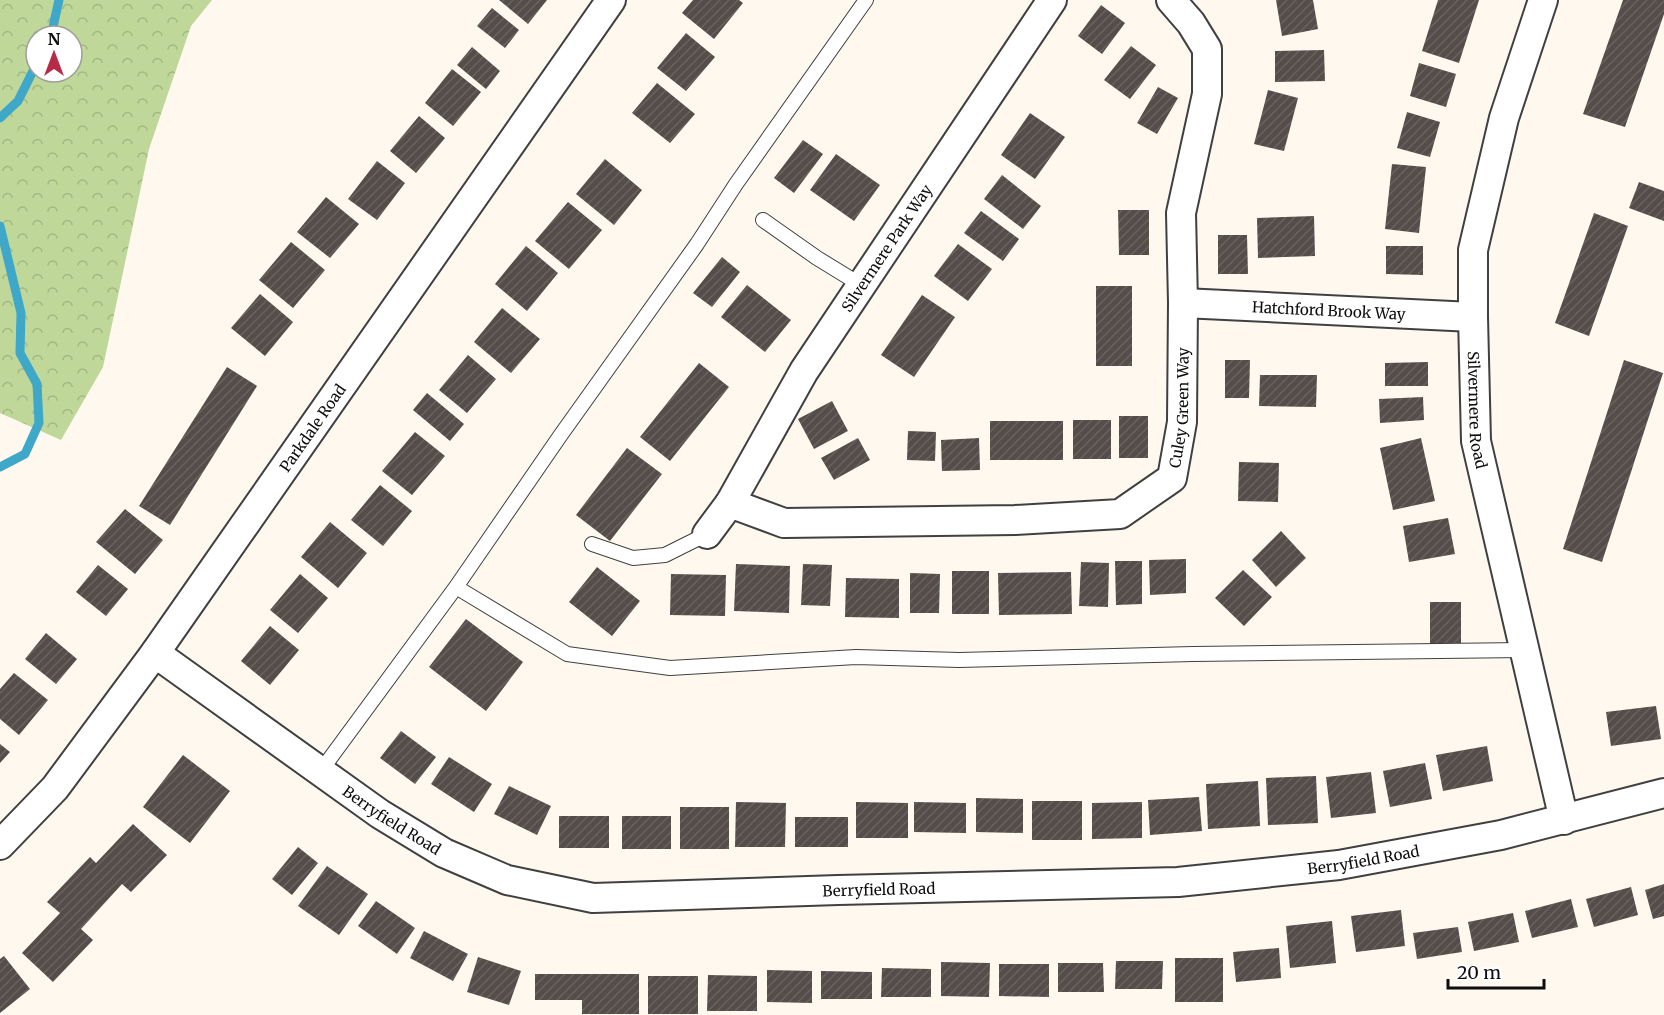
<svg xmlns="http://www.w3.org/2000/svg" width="1664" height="1015" font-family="Merriweather,serif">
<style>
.forest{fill:url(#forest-crowns);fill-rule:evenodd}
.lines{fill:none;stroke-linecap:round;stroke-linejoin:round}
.stream{stroke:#3fa7c8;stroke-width:9}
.building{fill:url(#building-hatch)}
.service-casing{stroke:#404040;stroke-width:16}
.minor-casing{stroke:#404040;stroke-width:32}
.service{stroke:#fff;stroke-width:14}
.minor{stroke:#fff;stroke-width:28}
.labels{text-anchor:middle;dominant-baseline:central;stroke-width:6;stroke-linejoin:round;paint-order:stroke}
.street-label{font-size:15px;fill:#0d0d0d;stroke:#fff}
</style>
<defs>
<pattern id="forest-crowns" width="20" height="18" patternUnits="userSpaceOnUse" patternTransform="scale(1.5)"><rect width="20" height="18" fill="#bfd799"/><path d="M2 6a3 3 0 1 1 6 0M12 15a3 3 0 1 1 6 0" fill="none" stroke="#a3b783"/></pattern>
<pattern id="building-hatch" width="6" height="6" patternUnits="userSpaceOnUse" patternTransform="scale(1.5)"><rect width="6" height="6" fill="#554d4a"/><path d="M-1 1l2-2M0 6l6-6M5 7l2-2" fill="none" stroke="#686260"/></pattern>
</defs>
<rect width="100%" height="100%" fill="#fef8ee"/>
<path class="forest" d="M0,0H212L191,26L149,149L103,367L61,440L0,413ZM36,36H72V72H36Z"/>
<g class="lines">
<path class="stream" d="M51,36L59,0
M0,118L18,101L36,65
M0,226L21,313L20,353L37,384L39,423L25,454L0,467"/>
</g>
<path class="building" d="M499,0H547L528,24Z
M693,0H739L743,3L714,39L682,13Z
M1276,0H1313L1318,29L1282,36Z
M1438,0H1479L1459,63L1422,51Z
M1623,0H1664V14L1625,127L1583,114Z
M1101,5L1125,23L1102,54L1078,36Z
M492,8L519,30L505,48L477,26Z
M686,33L715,57L686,91L657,68Z
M1131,46L1156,65L1130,99L1104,80Z
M472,47L500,71L486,89L457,65Z
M1324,50L1325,81L1275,82V51Z
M1419,63L1456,74L1446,107L1410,96Z
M452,69L481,92L453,126L425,103Z
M657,83L695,114L670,143L632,113Z
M1158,87L1178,98L1157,134L1137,123Z
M1268,90L1298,98L1284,151L1254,144Z
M1407,112L1440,122L1430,157L1397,148Z
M1030,113L1065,137L1035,179L1001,155Z
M419,116L445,138L416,173L390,151Z
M803,140L823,154L794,193L774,178Z
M836,154L880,185L854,221L810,190Z
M605,159L642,190L614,225L576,194Z
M377,161L405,183L377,220L348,199Z
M1392,164L1426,167L1419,233L1385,229Z
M1002,175L1041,206L1023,229L984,199Z
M1639,182L1664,191V221L1629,208Z
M326,197L359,224L330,258L297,232Z
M568,202L602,230L569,269L535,241Z
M1118,210H1149V255H1119Z
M981,211L1019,239L1003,261L964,233Z
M1594,213L1628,226L1589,336L1555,323Z
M1314,216L1315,256L1258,258L1257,218Z
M1218,235H1247L1248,274H1218Z
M291,242L325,270L293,308L259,280Z
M958,244L992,269L968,301L934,276Z
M526,246L558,273L527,311L495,284Z
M1386,246H1423V275L1386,274Z
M722,257L740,272L712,307L693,293Z
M747,285L791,320L765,352L721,317Z
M1096,286H1132V366H1096Z
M260,294L293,322L265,356L231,328Z
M922,295L955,317L914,377L881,355Z
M502,308L540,339L511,373L474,342Z
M468,355L496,379L467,413L439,390Z
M1225,360H1250L1249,398H1225Z
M1624,360L1663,373L1602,562L1563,549Z
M1428,362V386H1385V363Z
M699,363L729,387L670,461L640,437Z
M227,367L257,386L170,525L139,506Z
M1260,375H1317L1316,407L1259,406Z
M427,393L464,424L450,441L413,410Z
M1423,397L1424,420L1380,423L1379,399Z
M832,401L848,431L814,449L798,419Z
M1119,416H1148V458H1119Z
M1073,420H1111V459H1073Z
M990,421H1063V460H990Z
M908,431L936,432L935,461L907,460Z
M415,432L445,456L412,495L382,471Z
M858,438L870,460L834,480L821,458Z
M979,438L980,470L942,471L941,440Z
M1421,438L1435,501L1393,510L1380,448Z
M627,448L662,474L610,541L576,515Z
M1239,462L1279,463L1278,502L1238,501Z
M380,485L412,511L383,546L351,520Z
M125,509L163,540L135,574L96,542Z
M1448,518L1455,554L1409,562L1403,526Z
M330,522L367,553L338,588L301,557Z
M1281,531L1306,558L1276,587L1252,560Z
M1186,559V593L1150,595L1149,560Z
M1115,561H1142V604L1116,605Z
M1081,562L1109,563L1108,607L1079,606Z
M736,564L790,566L789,613L734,611Z
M803,564L832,565L830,606L801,605Z
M98,565L128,589L106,616L76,592Z
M597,567L640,601L612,636L569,602Z
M1243,570L1272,597L1244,626L1215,598Z
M952,571H989V614H952Z
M1071,572L1072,614L999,615L998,573Z
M910,573L940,574L939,613H910Z
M300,574L328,598L298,633L270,610Z
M671,574L726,575L725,616L670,615Z
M846,578L899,579V618L845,617Z
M1430,602H1461V644H1430Z
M466,619L523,662L486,711L429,667Z
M270,626L299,650L270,685L241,661Z
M46,633L77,659L56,684L25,659Z
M14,673L48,700L19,735L0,719V689Z
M1656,706L1661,739L1611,746L1606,712Z
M401,731L436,757L415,784L380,758Z
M0,744L10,752L0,763Z
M1487,746L1493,781L1443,791L1436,755Z
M183,755L230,791L190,843L143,807Z
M449,757L492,784L474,812L431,784Z
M1425,763L1432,799L1390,807L1383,771Z
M1371,772L1376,813L1331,818L1326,777Z
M1316,776L1318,823L1268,825L1266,778Z
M1258,781L1260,826L1208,829L1206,784Z
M509,786L551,806L537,835L494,814Z
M1199,797L1202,831L1150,835L1148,800Z
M976,798L1023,799V833L976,832Z
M1032,801H1082V840H1032Z
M736,802L786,803L785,847H735Z
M856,802L908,803V838H856Z
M914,802L966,803V833L914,832Z
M1142,802V838L1092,839V803Z
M680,807H729V849H680Z
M559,816H609V848H559Z
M622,816H671V849H622Z
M795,817H848V847H795Z
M133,824L167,855L131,892L122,884L81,929L93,940L53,982L22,953L60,913L47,902L90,857L96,863Z
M298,847L318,863L292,895L272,879Z
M327,866L368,894L339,935L298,906Z
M1664,884V916L1653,919L1645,890Z
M1631,887L1638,915L1594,927L1586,899Z
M1571,899L1578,927L1532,938L1525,911Z
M376,901L415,928L397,954L358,926Z
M1401,910L1405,946L1356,952L1351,916Z
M1513,913L1519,942L1474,951L1468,922Z
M1332,921L1336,963L1290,968L1286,926Z
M1458,927L1462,952L1417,959L1413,933Z
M424,931L468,954L453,981L410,958Z
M1279,948L1281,978L1236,982L1233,952Z
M4,956L30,989L0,1013V959Z
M478,957L521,971L509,1005L467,992Z
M1175,958H1223V1002H1175Z
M1116,961H1163L1162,989H1115Z
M941,962L990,963L989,997L941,996Z
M1058,963H1103L1104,992H1058Z
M999,964H1049V997L999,996Z
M882,968L931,969V997H881Z
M767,970L812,971V1003L767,1002Z
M821,971L872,972V999H821Z
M535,974H639V1014H582V1000H535Z
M708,975L757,976V1011H707Z
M648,976H698V1014H648Z"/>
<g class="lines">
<g class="service-casing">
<path id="service" d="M763,220L817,258L861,285
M592,544L633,558L665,555L707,534
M456,587L560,436L697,244L736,184L866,0
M320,772L456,587L567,654L670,668L856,657L959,660L1193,654L1524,650"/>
</g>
<g class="minor-casing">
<g id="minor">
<path id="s1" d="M1543,0L1504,118L1473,250V317L1476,441L1564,820"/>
<path id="s2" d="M1183,303L1473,317"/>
<path id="s3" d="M730,503L784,523L1015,520L1120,514L1172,478L1182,422L1183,303L1181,213L1207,94V49L1191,23L1171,0"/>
<path id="s4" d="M707,534L730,503L804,371L1052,0"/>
<path id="s5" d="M155,653L380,814L444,853L507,880L593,898L838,890L1178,882L1339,865L1501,835L1664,793"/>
<path id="s6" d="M0,845L55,788L155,653L611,0"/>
</g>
</g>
<use href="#service" class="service"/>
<use href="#minor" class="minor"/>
</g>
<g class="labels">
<g class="street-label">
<text stroke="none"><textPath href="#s4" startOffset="338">Silvermere Park Way</textPath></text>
<text stroke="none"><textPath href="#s2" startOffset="146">Hatchford Brook Way</textPath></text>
<text stroke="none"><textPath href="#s3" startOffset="528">Culey Green Way</textPath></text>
<text stroke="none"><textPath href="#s1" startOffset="420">Silvermere Road</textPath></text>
<text stroke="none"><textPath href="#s6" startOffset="522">Parkdale Road</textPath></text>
<text stroke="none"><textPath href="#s5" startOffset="290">Berryfield Road</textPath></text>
<text stroke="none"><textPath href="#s5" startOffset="1280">Berryfield Road</textPath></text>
<text stroke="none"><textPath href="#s5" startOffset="794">Berryfield Road</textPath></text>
</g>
</g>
<g transform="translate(54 54)"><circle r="28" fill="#ffffff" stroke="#9e9e9e" stroke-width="1.5"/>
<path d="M0-4.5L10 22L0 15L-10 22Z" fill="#b82b48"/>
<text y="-9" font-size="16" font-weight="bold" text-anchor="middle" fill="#0d0d0d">N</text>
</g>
<path d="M1448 979v9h96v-9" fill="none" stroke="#0d0d0d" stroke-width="3"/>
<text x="1457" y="979" font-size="18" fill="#0d0d0d" stroke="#ffffff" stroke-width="4.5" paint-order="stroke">20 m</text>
</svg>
